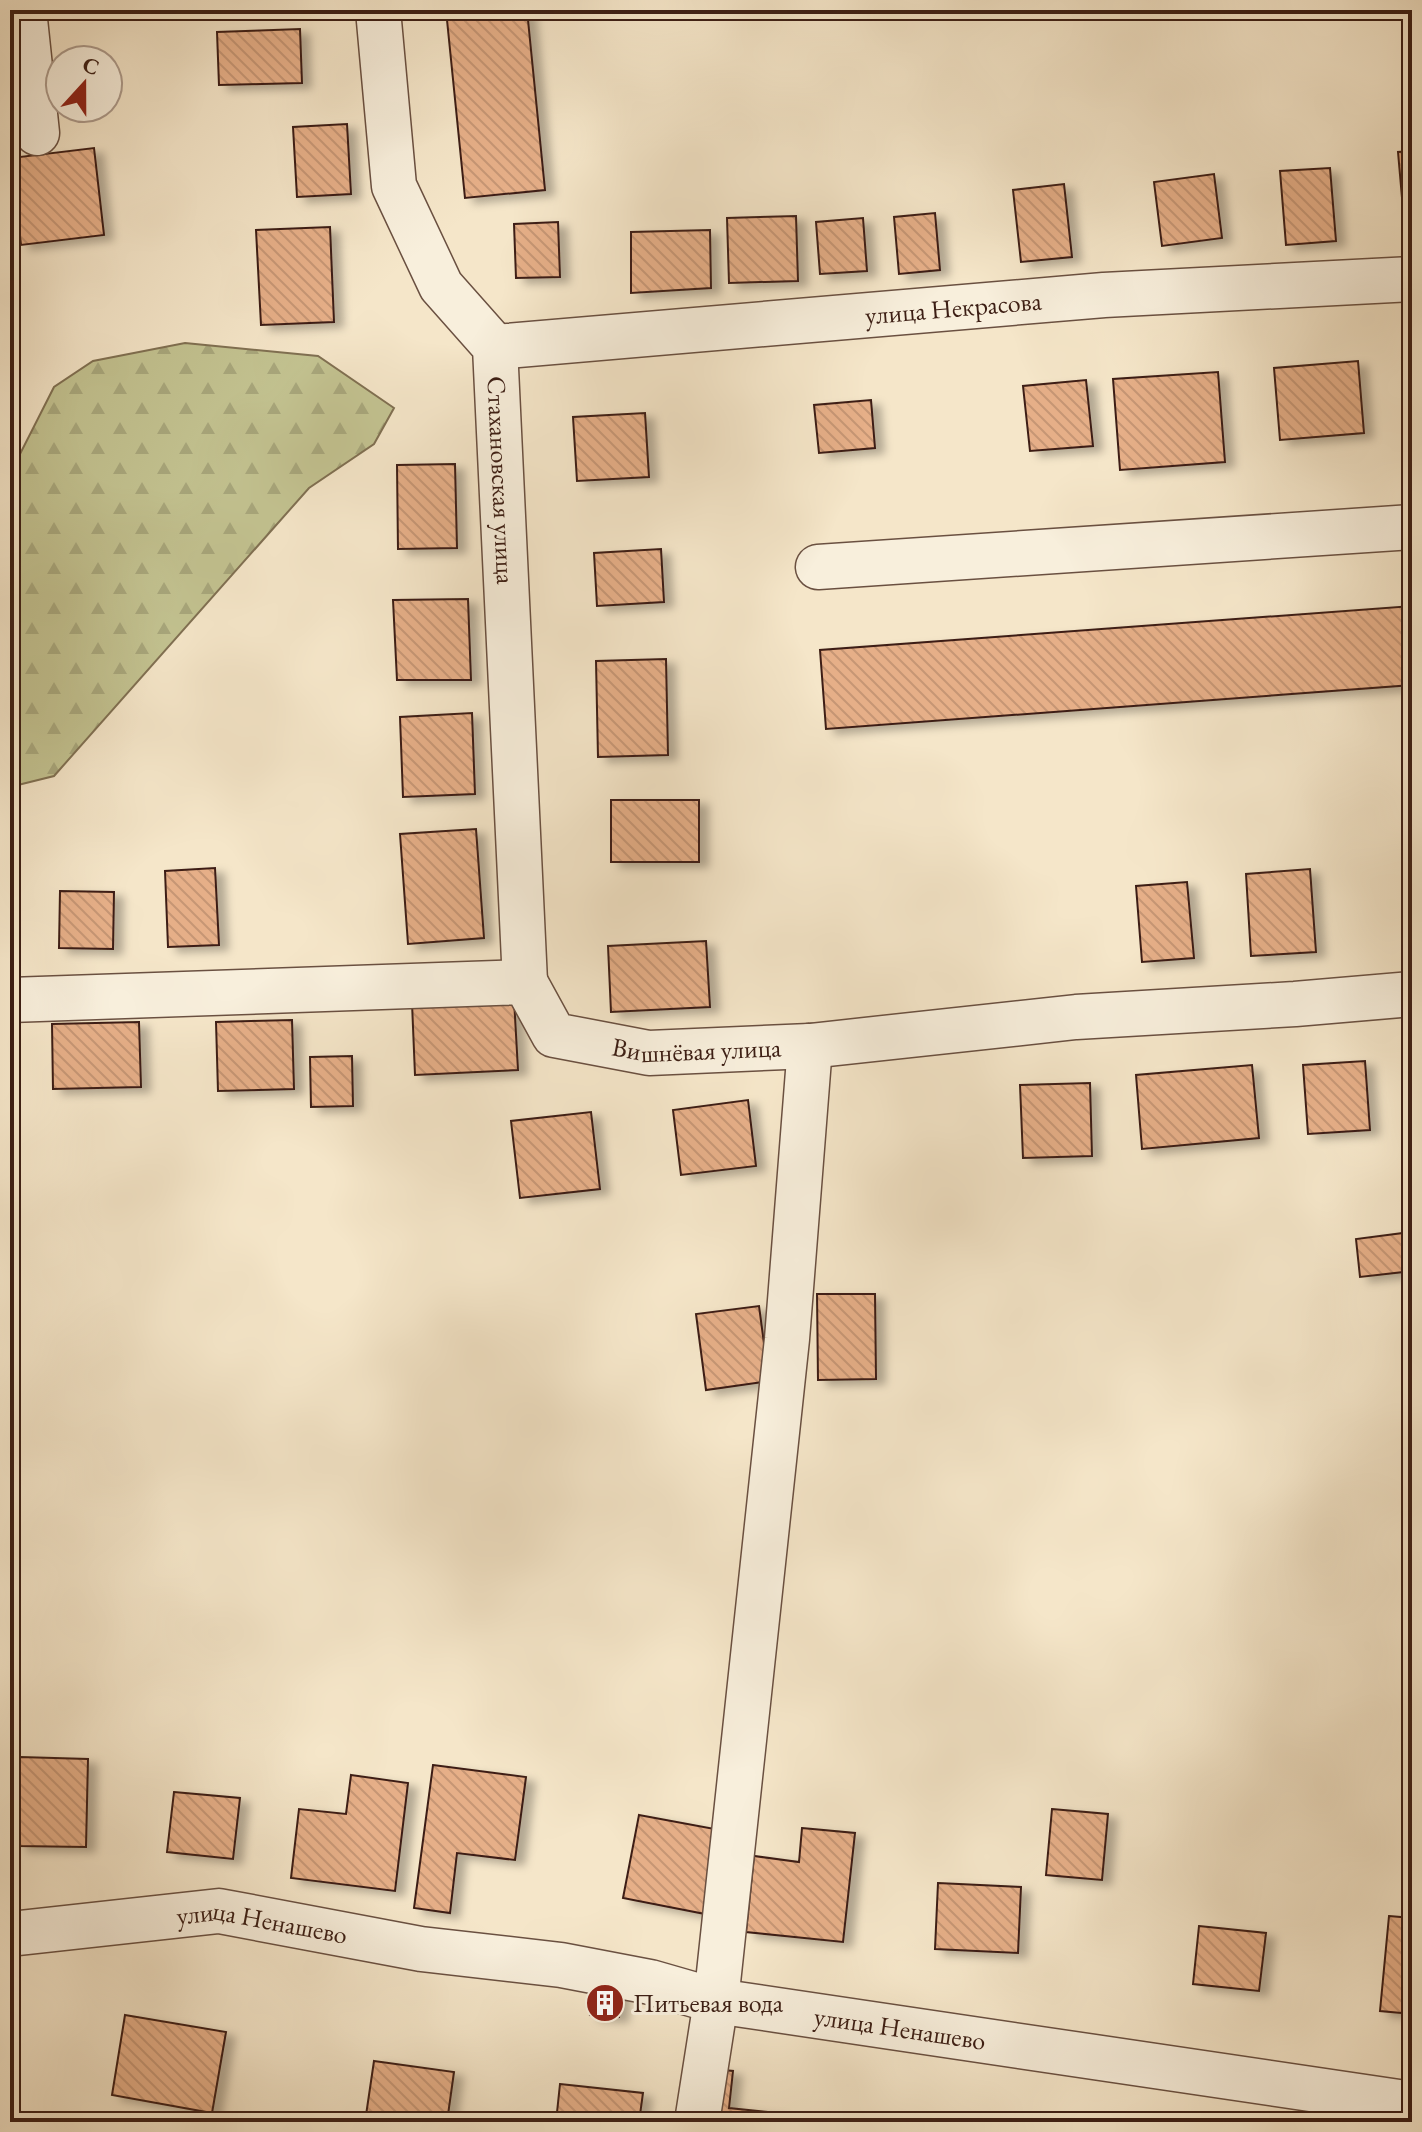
<svg xmlns="http://www.w3.org/2000/svg" width="1422" height="2132" font-family="'EB Garamond',serif">
<style>
.forest{fill:url(#forest-firs);stroke:#807052;stroke-width:2}
.building{fill:url(#building-back-hatch);stroke:#3c1e14;stroke-width:2;filter:url(#shadow)}
.lines{fill:none;stroke-linecap:round;stroke-linejoin:round}
.minor-casing{stroke:#6a5041;stroke-width:47}
.minor{stroke:#f8efdc;stroke-width:44}
.labels{text-anchor:middle;dominant-baseline:central;stroke-width:6;stroke-linejoin:round;paint-order:stroke}
.street-label{font-size:26px;fill:#3c1e14;stroke:#f8efdc}
.poi-label{font-size:26px;fill:#3c1e14;stroke:#f8efdc;text-anchor:start}
</style>
<defs>
<pattern id="forest-firs" width="22" height="20" patternUnits="userSpaceOnUse" patternTransform="scale(2)"><rect width="22" height="20" fill="#c3c391"/><path d="M5 1l3.5 6h-7zM16 11l3.5 6h-7z" fill="#a8a77c"/></pattern>
<pattern id="building-back-hatch" width="6" height="6" patternUnits="userSpaceOnUse" patternTransform="scale(2)"><rect width="6" height="6" fill="#e6af88"/><path d="M-1 5l2 2M0 0l6 6M5-1l2 2" fill="none" stroke="#c69674"/></pattern>
<filter id="shadow"><feDropShadow dx="9" dy="5" stdDeviation="4" flood-color="#0004"/></filter>
</defs>
<rect width="100%" height="100%" fill="#f5e6c9"/>
<filter id="stains"><feTurbulence type="fractalNoise" baseFrequency=".0025" numOctaves="4"/><feColorMatrix values="0 0 0 0 .2 0 0 0 0 .09 0 0 0 0 .02 0 0 0 .5 -.17"/></filter>
<radialGradient id="worn" r=".72"><stop offset=".6" stop-color="#630" stop-opacity="0"/><stop offset="1" stop-color="#630" stop-opacity=".3"/></radialGradient>
<path class="forest" d="M185,343L318,356L394,408L374,444L309,488L54,776L10,787V457L17,460L54,387L93,361Z"/>
<path class="building" d="M446,10H527L545,190L465,198Z
M300,29L302,83L219,85L217,32Z
M347,124L351,194L297,197L293,127Z
M94,148L104,235L21,245L11,158Z
M1412,151V231L1405,232L1398,152Z
M1330,168L1336,241L1286,245L1280,171Z
M1214,174L1222,238L1162,246L1154,182Z
M1064,184L1072,257L1021,262L1013,190Z
M935,213L940,270L899,274L894,217Z
M796,216L798,281L729,283L727,218Z
M863,218L867,271L820,274L816,222Z
M558,222L560,277L516,278L514,224Z
M330,227L334,322L261,325L256,230Z
M710,230L711,288L631,293V232Z
M1402,358H1412V419H1404Z
M1358,361L1364,433L1280,440L1274,368Z
M1218,372L1225,462L1120,470L1113,379Z
M1086,380L1093,446L1030,451L1023,386Z
M871,400L875,448L819,453L814,405Z
M645,413L649,477L577,481L573,417Z
M455,464L457,548L398,549L397,465Z
M661,549L664,602L597,606L594,553Z
M468,599L471,680H397L393,600Z
M1412,606V685L826,729L820,650Z
M666,659L668,755L598,757L596,661Z
M472,713L475,794L403,797L400,717Z
M611,800H699V862H611Z
M476,829L484,938L408,944L400,834Z
M215,868L219,945L168,947L165,871Z
M1310,869L1316,952L1251,956L1246,874Z
M1187,882L1194,958L1142,962L1136,886Z
M60,891L114,892L113,949L59,948Z
M706,941L710,1007L611,1012L608,946Z
M514,999L518,1070L415,1075L412,1003Z
M292,1020L294,1089L218,1091L216,1022Z
M139,1022L141,1087L53,1089L52,1024Z
M352,1056L353,1106L311,1107L310,1057Z
M1365,1061L1370,1130L1308,1134L1303,1065Z
M1252,1065L1259,1138L1142,1149L1136,1075Z
M1090,1083L1092,1156L1023,1158L1020,1085Z
M748,1100L756,1166L681,1175L673,1110Z
M591,1112L600,1189L520,1198L511,1121Z
M1411,1232L1412,1271L1360,1277L1356,1239Z
M817,1294H875L876,1379L818,1380Z
M759,1306L769,1381L706,1390L696,1314Z
M20,1757L88,1759L86,1847L18,1846Z
M433,1765L526,1777L515,1860L457,1853L450,1913L414,1908Z
M351,1775L408,1783L395,1891L291,1878L299,1809L346,1814Z
M174,1792L240,1798L233,1859L167,1852Z
M1052,1809L1108,1814L1102,1880L1046,1875Z
M639,1815L720,1830L705,1914L623,1898Z
M802,1828L855,1833L843,1942L746,1932L754,1856L799,1862Z
M938,1883L1021,1887L1018,1953L935,1949Z
M1389,1916L1412,1918V2014L1380,2011Z
M1199,1926L1266,1933L1259,1991L1193,1984Z
M592,1988L621,1990L619,2017L590,2015Z
M125,2015L226,2032L212,2113L112,2095Z
M374,2061L454,2072L447,2122H365Z
M703,2068L733,2071L729,2108L777,2113L776,2122H698Z
M560,2084L643,2093L639,2122H556Z"/>
<g class="lines">
<g class="minor-casing">
<g id="minor">
<path d="M24,10L37,133"/>
<path id="s1" d="M378,10L394,186L441,286L495,347L525,982"/>
<path id="s2" d="M495,347L1104,295L1412,279"/>
<path d="M818,567L1412,527"/>
<path id="s3" d="M10,1000L525,982L554,1035L649,1053L810,1046L1076,1017L1295,1004L1412,994"/>
<path id="s4" d="M10,1934L219,1911L421,1949L561,1965L650,1982L716,2001L1412,2104"/>
<path d="M697,2122L716,2001L787,1339L810,1046"/>
</g>
</g>
<use href="#minor" class="minor"/>
</g>
<defs>
<g id="building-disc" transform="scale(2)"><circle r="9.5" fill="#8f2418" stroke="#f8efdc"/><path d="M-4-6H4V6H1V3H-1V6H-4ZM-2.5-4.3h1.7v1.8h-1.7ZM.8-4.3h1.7v1.8H.8ZM-2.5-1h1.7V.8h-1.7ZM.8-1h1.7V.8H.8Z" fill="#fff"/></g>
</defs>
<g fill-rule="evenodd">
<use href="#building-disc" x="605" y="2003"/>
</g>
<g class="labels">
<g class="street-label">
<text stroke="none"><textPath href="#s2" startOffset="460">улица Некрасова</textPath></text>
<text stroke="none"><textPath href="#s1" startOffset="502">Стахановская улица</textPath></text>
<text stroke="none"><textPath href="#s3" startOffset="720">Вишнёвая улица</textPath></text>
<text stroke="none"><textPath href="#s4" startOffset="254">улица Ненашево</textPath></text>
<text stroke="none"><textPath href="#s4" startOffset="902">улица Ненашево</textPath></text>
</g>
<g class="poi-label">
<text x="633" y="2003">Питьевая вода</text>
</g>
</g>
<rect width="1422" height="2132" fill="none" stroke="#f5e6c9" stroke-width="40"/>
<rect x="12" y="12" width="1398" height="2108" fill="none" stroke="#3c1e14" stroke-width="4"/>
<rect x="20" y="20" width="1382" height="2092" fill="none" stroke="#3c1e14" stroke-width="2"/>
<g transform="translate(84 84) rotate(21)"><circle r="38" fill="#f8efdc" stroke="#ad9b8c" stroke-width="2"/>
<path d="M0-6L14 30L0 20L-14 30Z" fill="#8f2418"/>
<text y="-12" font-size="22" font-weight="bold" text-anchor="middle" fill="#3c1e14">С</text>
</g>
<rect width="100%" height="100%" filter="url(#stains)"/>
<rect width="100%" height="100%" fill="url(#worn)"/>
</svg>
